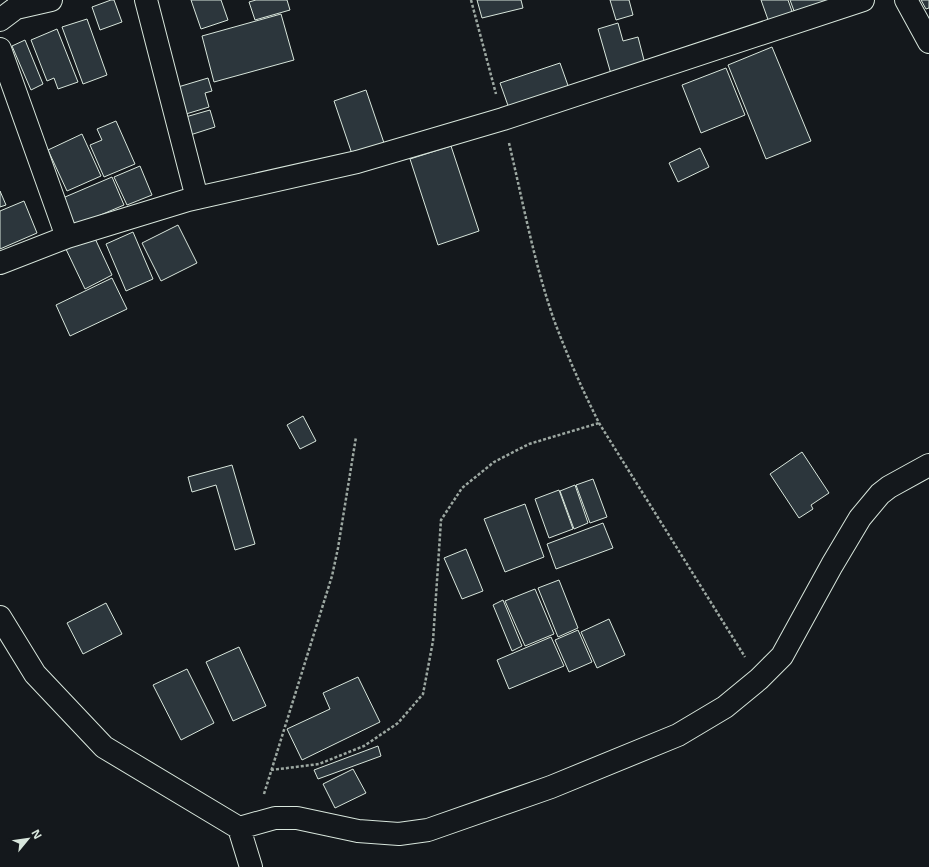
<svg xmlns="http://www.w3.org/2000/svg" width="929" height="867" font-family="'Open Sans',sans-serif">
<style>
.building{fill:#2c363c;stroke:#d8e6dc}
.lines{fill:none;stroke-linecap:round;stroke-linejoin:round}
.minor-casing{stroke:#d8e6dc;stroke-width:24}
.path{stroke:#9da8a2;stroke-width:2.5;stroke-dasharray:3 2;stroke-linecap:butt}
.minor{stroke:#14181c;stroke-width:22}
</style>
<rect width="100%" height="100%" fill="#14181c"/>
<path class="building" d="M111,0H114L122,22L100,30L92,7Z
M191,0H221L228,20L201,29Z
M256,0H287L290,10L255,20L249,2Z
M477,0H521L523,8L482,18Z
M610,0H629L633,15L616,20Z
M761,0H788L795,20L771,28Z
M790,0H850L797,19Z
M921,0H929V8L926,9Z
M281,14L294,60L214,82L202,36Z
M87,19L107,75L83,84L62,27Z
M618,23L623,41L638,37L645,64L611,74L598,29Z
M57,29L78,82L58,89L54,78L47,81L31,40Z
M25,40L43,84L31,90L12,46Z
M772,47L811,141L766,159L728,65Z
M560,63L571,94L511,114L500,83Z
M726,68L745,115L701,133L682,85Z
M208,78L212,91L205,93L209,107L186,114L178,87Z
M366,90L384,143L352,154L334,101Z
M210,110L215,127L187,136L182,118Z
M116,121L135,164L104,177L90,145L102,140L97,129Z
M82,134L101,176L67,191L48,150Z
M451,146L479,231L438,245L410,159Z
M700,148L709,167L678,182L669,163Z
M140,166L152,195L127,205L114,177Z
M112,177L124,205L70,228L58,200Z
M0,191L6,205L0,207Z
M24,201L37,233L0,249V211Z
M178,225L197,263L161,281L142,243Z
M92,232L112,275L85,289L64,245Z
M133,232L153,279L126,291L106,244Z
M112,278L127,309L70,336L56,305Z
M303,416L316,441L300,449L287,425Z
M802,452L829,493L811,505L813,509L799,518L770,474Z
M232,465L255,544L235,550L216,485L192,492L188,477Z
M593,479L607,517L590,523L576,485Z
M575,485L588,523L574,529L560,491Z
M559,490L573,529L549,538L535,499Z
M525,504L544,557L505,572L484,519Z
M603,523L613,548L556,569L547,544Z
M466,549L483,591L462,599L444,558Z
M559,580L578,628L558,637L538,588Z
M535,589L554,634L525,646L505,601Z
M503,600L522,646L512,651L493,605Z
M106,603L122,634L83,654L67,623Z
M609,619L625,655L597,668L581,632Z
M578,630L592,662L569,672L555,640Z
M551,637L564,666L509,689L497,660Z
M239,647L266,706L233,721L206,662Z
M187,669L214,723L181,740L153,685Z
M358,677L380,722L302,760L287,729L330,709L323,693Z
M378,746L381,756L318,779L314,770Z
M353,769L366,793L335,808L323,784Z"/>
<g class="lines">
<g class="minor-casing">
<path id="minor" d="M146,0L197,198
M906,0L929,42
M16,8L51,0
M0,20L16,8L21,0
M0,49L67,237
M0,263L67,237L188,200L357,162L503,119L863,0
M0,617L35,674L104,747L239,828L251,867
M239,828L275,818H297L358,831L399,834L428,830L551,787L678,735L725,707L759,679L782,656L832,565L860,518L880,494L889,487L929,465"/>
</g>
<path class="path" d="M471,0L496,94
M509,143C523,202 534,263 554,320C567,355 582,389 599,423L745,657
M271,770L319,764L364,746L398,723L423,694L433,641L441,520L462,488L494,462L529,444L599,423
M264,794L332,576L338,548L356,437"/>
<use href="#minor" class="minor"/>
</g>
<g transform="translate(28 839) rotate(61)" stroke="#14181c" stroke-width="3" paint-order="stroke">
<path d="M0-3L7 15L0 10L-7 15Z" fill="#d8e6dc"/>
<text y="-6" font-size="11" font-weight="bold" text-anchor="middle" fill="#d8e6dc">N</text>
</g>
</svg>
